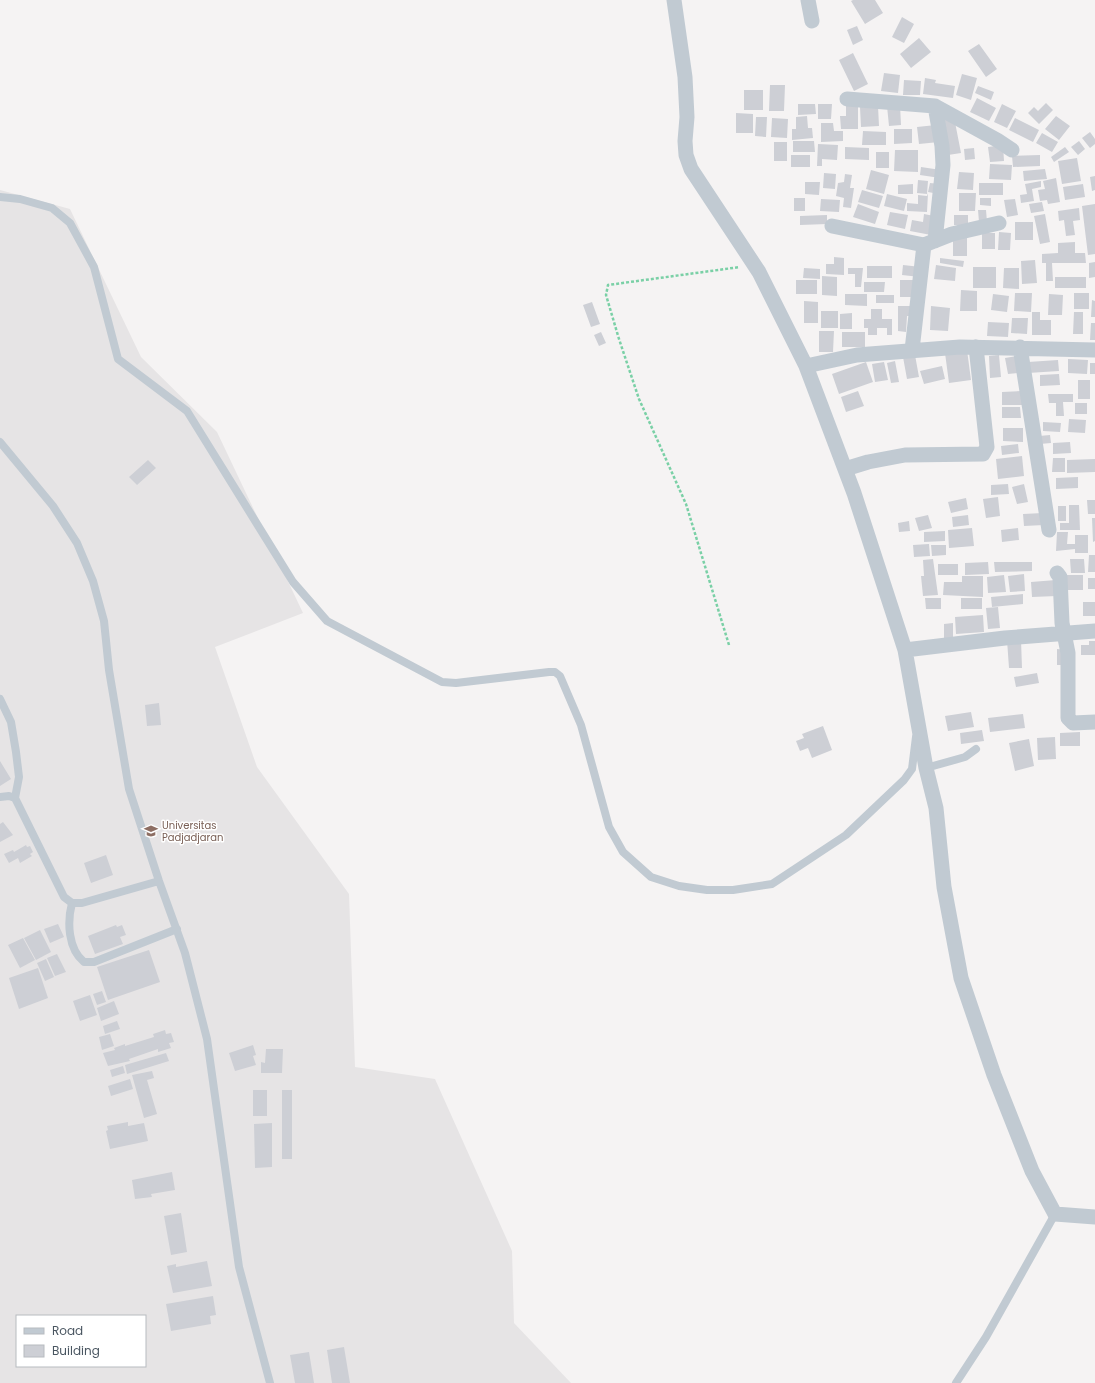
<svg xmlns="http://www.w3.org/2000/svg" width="1095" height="1383" font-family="Poppins,sans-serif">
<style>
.education{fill:#e6e4e5;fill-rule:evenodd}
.building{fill:#cdcfd5}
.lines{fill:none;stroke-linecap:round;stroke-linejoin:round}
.path{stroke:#7ad0a6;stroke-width:2.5;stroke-dasharray:3 2;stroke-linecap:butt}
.service{stroke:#c1cad2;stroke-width:8}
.minor{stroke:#c1cad2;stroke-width:15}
.labels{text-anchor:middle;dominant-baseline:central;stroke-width:3;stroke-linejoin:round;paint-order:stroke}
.education-label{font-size:10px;fill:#785e54;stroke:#fff;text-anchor:start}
</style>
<rect width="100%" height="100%" fill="#f5f3f3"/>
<path class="education" d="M0,190L70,209L141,357L217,432L303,613L215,647L257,767L349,894L355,1067L435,1079L512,1251L514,1323L571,1383H0ZM17,1316H145V1366H17Z"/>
<path class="building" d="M853,0H875L883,13L865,24L851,1Z
M902,17L914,24L904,43L892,37Z
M857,26L863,40L853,45L847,30Z
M919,38L931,52L911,68L900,54Z
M979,44L997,69L986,77L968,51Z
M853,53L868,84L854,91L839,60Z
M884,73L900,75L898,93L881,91Z
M962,74L977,78L971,100L956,95Z
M925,78L936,80L935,83L955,86L953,98L923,94Z
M904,80L921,81L920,95H903Z
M770,85H785L784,111H769Z
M978,86L994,92L991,100L975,93Z
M744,90H763V110H744Z
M977,98L996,108L989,121L970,112Z
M1046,103L1053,110L1039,124L1028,113L1034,107L1038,111Z
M798,104H815L816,114L798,115Z
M818,104H832L831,119H818Z
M1002,104L1016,111L1007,128L994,122Z
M846,105H858V129H841L840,116H846Z
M900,105L901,125L889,126L887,106Z
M878,106L879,126L861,127L860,107Z
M736,113L753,114V133H736Z
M807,116L808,128H812L813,138L792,140V129H796V117Z
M1056,116L1070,126L1059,140L1045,129Z
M756,117H767L766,137L755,136Z
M954,117L961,153L948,155L943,119Z
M772,118L788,119L787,138L771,137Z
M1015,118L1039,130L1033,142L1009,130Z
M821,123H833L834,131H843V141L821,142Z
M936,125L939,142L919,144L917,127Z
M894,129H912V143L894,144Z
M863,131L886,132V145H862Z
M1090,132L1095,139V144L1090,148L1082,138Z
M1042,133L1058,142L1052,152L1036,143Z
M793,141H814L815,152H793Z
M1079,141L1085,149L1078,155L1071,147Z
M774,142H787V161H774Z
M818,144L838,145L837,160L822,159V166H817Z
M1003,145L1004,161L990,162L988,147Z
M845,147L869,148V160L845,159Z
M1065,147L1069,152L1054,162L1051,157Z
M974,148L975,159L965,160L964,149Z
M895,150H918V172L894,171Z
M876,152H889V168H876Z
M791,155H810V167H791Z
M1040,155V166L1013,167L1012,156Z
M1077,158L1081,181L1062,184L1058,161Z
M990,164L1012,165L1011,180L989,179Z
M921,167L941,170L940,178L920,175Z
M1045,169L1047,179L1024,181L1023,171Z
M871,170L889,175L884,194L866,189Z
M959,172L974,173L973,190L957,189Z
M824,173L836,174L835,189L823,188Z
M845,174L852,175L850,188H854L851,208L843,207L844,198L836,196L838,183L844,182Z
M1095,176V190L1092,191L1090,177Z
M1056,178L1060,202L1048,204L1047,200L1040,201L1038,190L1045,189L1043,181Z
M918,180L928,181L927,194L917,193Z
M1041,181V187L1032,189L1034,201L1021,203L1020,195L1027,194L1025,184Z
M805,182H820L819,195L805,194Z
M930,183L940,184L939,194L928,192Z
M979,183H1003V195H979Z
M913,184V194H898V185Z
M1083,184L1085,197L1065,200L1063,187Z
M862,190L883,196L879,208L858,202Z
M928,193L927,212L907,211V203L918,204V195L927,196Z
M959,193H976L975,211H959Z
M887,194L907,199L904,211L884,206Z
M794,198H805V211H794Z
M980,198H991V206L980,205Z
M821,199L840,200L839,212L820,211Z
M1015,199L1018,215L1007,217L1004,200Z
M1042,202L1044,211L1031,213L1029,204Z
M858,204L879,212L875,224L853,217Z
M1095,204V254L1088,255L1082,206Z
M1079,208L1080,220L1073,221L1075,235L1066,236L1064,220L1059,221L1058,211Z
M978,210H986L987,222H979Z
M890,212L908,215L905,229L887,225Z
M924,214L934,216L931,235L910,231L912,220L923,222Z
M1045,214L1050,242L1040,244L1034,216Z
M827,215V224L800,225V216Z
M954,215H968V226L954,225Z
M1015,222H1033V240H1015Z
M999,232L1011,233L1010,250H998Z
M982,233H995V249H982Z
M953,235H967V256H953Z
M1075,242V253H1085L1086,263H1052L1053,281H1046V263H1042V254L1058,253V243Z
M834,257L844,258V275L826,274V264H834Z
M940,258L964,261L963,267L940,263Z
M1035,260L1037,283L1022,284L1021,261Z
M1095,262V277L1089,278V263Z
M903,265L921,267L920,277L902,275Z
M936,265L956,268L955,281L934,279Z
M867,266H892V278H867Z
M973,267H996V288H973Z
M804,268L820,269V279L803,278Z
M848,268H863L861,287H855V274H848Z
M1004,268H1019V289L1003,288Z
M822,276L837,277V296L822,295Z
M1055,277H1086V288H1055Z
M796,280H817V294H796Z
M900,280H916V297H900Z
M864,282H885L884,292H864Z
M961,290L977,291V311H960Z
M1015,293H1032L1031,312L1014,311Z
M1074,293H1089V309H1074Z
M845,294H867V306L845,305Z
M993,294L1009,296L1007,312L991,310Z
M1049,294L1063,295L1062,315H1048Z
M876,295H894V303H876Z
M1092,300L1095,301V317H1091Z
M804,301L818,302V323H804Z
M592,302L600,324L591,327L583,305Z
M898,306H915L914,316H907L906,332L898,331Z
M931,306L950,308L948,331L930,330Z
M871,309H882V319H892V335H887V328H877V335H868V328H864V319H871Z
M821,311H838V328H821Z
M1032,312H1040V320H1051V335H1032Z
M1074,312H1083V334H1073Z
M852,313V329H840V314Z
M1012,318H1028L1027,334L1011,333Z
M988,322L1009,323L1008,337L987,336Z
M1091,323H1095V340H1090Z
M819,331H834L833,352H819Z
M601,332L606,343L599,346L594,335Z
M842,332H865V347H842Z
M967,350L971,380L949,383L945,353Z
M915,355L919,377L907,379L903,357Z
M999,355L1001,377L990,378L989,356Z
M1017,356L1019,373L1008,374L1005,358Z
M1068,359L1088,360L1087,374L1068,373Z
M1058,360L1059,371L1028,373V362Z
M895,361L899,382L891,383L887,363Z
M866,362L873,382L839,394L832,374Z
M884,362L888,380L875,382L872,364Z
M1090,363H1095V374H1090Z
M942,366L945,379L924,384L920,371Z
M1059,374L1060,385L1040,386V375Z
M1078,380H1090V399H1078Z
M858,391L864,406L846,412L841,397Z
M1022,391V405H1002V392Z
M1048,394H1073V402H1063L1064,416H1056V403H1049Z
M1075,403H1087V414H1075Z
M1002,407H1020L1021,418H1002Z
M1069,419L1086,420L1085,433L1068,432Z
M1043,422L1061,423L1060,432L1043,431Z
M1003,428H1023V442L1003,441Z
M1050,435L1051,443L1040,444L1039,436Z
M1070,442L1071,453L1053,454V443Z
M1018,444L1019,453L1002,455L1001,446Z
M1022,456L1024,476L998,479L996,459Z
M1053,458H1065V472H1052Z
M1095,459V472L1067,473V460Z
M148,460L156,468L137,485L129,477Z
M1078,477V488L1056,489V478Z
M1008,484L1009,494L991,495V485Z
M1024,484L1028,502L1017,504L1012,487Z
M998,497L1000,516L986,518L983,499Z
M966,498L968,509L951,513L948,502Z
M1087,500H1095V514H1088Z
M1069,505H1079L1080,530H1060V523H1069Z
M1058,506H1066V521H1058Z
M1043,513L1044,525L1024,526L1023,514Z
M928,515L932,528L919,531L915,518Z
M968,515L969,525L953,527L952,517Z
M1092,518H1095V541L1093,542Z
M909,521L910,531L899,532L898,523Z
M972,528L974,546L949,548L948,530Z
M1018,528L1019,540L1002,542L1001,530Z
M945,531V541L924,542V532Z
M1057,532H1068L1067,544H1075V535H1088V553H1075V549L1056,551Z
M929,544L930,556L914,557L913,545Z
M931,545H946V555L932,556Z
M1089,555H1095V572H1088Z
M933,559L938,595L923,596L921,576H924L923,560Z
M1070,559H1084L1085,573H1071Z
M988,562L989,574L965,575V563Z
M994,562H1032V571L995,572Z
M938,564H958V575H938Z
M1024,574L1025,591L1010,592L1008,576Z
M1004,575L1006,592L988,593L987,577Z
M1066,575H1083V590H1066Z
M962,576H983V597L943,595L944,582H962Z
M1088,578H1095V589H1088Z
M1056,580L1057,596L1032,597L1031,582Z
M1023,594V604L992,607L991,597Z
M925,598H941V609H926Z
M961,598H982V609H961Z
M1083,602H1095V616H1083Z
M998,607L1000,628L988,629L986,608Z
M983,615L984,632L956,634L955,617Z
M953,623V638H944V624Z
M1007,640H1021L1022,668H1009Z
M1089,641H1095V655H1081V645H1089Z
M1057,649L1067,650L1066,665H1057Z
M1037,673L1039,683L1016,687L1014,677Z
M159,703L161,725L147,726L145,705Z
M971,712L974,727L948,731L945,716Z
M1023,714L1025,728L990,732L988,718Z
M823,726L832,750L812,758L808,748L800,751L796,741L804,738L802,734Z
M982,730L984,741L961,744L960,733Z
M1080,732V746H1060V733Z
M1055,737L1056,759L1038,760L1037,738Z
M1029,739L1034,766L1015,771L1009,743Z
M0,761L11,779L0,786Z
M3,822L13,835L0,842V824Z
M26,845L27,847L30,846L33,852L30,854L32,856L20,863L18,858L9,863L4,854L13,850L14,852Z
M106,855L113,875L91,883L84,863Z
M58,924L64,937L50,943L44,929Z
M116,925L117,927L122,925L126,935L120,937L123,944L95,954L88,936Z
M40,930L51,952L36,960L24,938Z
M23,938L35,960L20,968L8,945Z
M149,950L160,982L108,1000L97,967Z
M57,954L66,972L55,976L47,958Z
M46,959L54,977L45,981L37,963Z
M38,968L48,998L19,1009L9,978Z
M102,991L106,1002L97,1005L93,994Z
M90,995L97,1015L80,1021L73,1001Z
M114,1001L119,1014L101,1021L97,1008Z
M117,1021L120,1029L105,1034L103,1026Z
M165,1030L166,1034L171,1033L174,1042L169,1043L171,1048L158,1052V1049L129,1059L130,1061L108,1066L103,1053L115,1050L114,1048L125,1044V1046L154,1037L153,1034Z
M110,1034L114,1046L102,1050L99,1037Z
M253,1045L256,1055L253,1056L256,1065L235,1071L229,1053Z
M266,1049H283L282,1073H261V1062L265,1063Z
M166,1053L169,1061L127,1074L125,1065Z
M123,1066L125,1073L112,1077L110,1070Z
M152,1071L154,1078L147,1080L157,1114L144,1118L132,1075Z
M130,1079L133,1089L111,1096L108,1086Z
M253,1090H267V1116H253Z
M282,1090H292V1159H282Z
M128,1122V1126L144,1123L148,1141L110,1149L106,1131L108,1130L107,1126Z
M272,1123V1167L255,1168L254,1124Z
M172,1172L175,1190L151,1194L152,1197L135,1199L132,1180Z
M181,1213L187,1252L171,1255L164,1216Z
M207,1261L212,1286L173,1293L167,1266L176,1264V1267Z
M213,1296L216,1315L210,1316L211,1324L171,1331L166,1304Z
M344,1347L350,1383H332L327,1350Z
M309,1352L314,1383H295L290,1355Z"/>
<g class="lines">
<path class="path" d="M729,645L686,504L639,399L619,339L606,295L608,285L740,267"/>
<path class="service" d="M0,197L20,199L52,208L70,223L94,267L118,359L187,411L293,582L327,621L442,682L456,683L549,672H555L560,676L581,725L609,827L623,852L651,877L679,886L707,890H733L772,884L846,835L904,780L912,769L916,737
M0,442L53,506L77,543L93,581L104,621L109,670L129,789L159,881L185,953L207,1039L239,1267L270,1383
M0,699L11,722L16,752L19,777L15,798L64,897L72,903H82L159,881
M926,768L965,757L976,749
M0,797L9,796L15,798
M72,903C67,922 68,949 84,962H94L177,929
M956,1383L986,1337L1055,1214"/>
<path class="minor" d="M674,0L685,77L687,117L685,141L686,155L691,169L759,272L806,366L854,493L905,650L926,768L936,808L944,887L961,978L994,1075L1032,1171L1055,1214L1095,1217
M808,0L812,21
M847,99L935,106L997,140L1012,150
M935,106L942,146L943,165L935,241
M832,226L924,245L952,234L999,223
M1020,347L1049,530
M912,350L924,245
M806,366L857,355L960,347L1095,350
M845,469L868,462L905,455L983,454L987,447L976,347
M1057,573L1060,577L1062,623L1068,653V718L1073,723L1095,722
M905,650L1005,638L1095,631"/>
</g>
<defs>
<g id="university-bare" transform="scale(1.08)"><path d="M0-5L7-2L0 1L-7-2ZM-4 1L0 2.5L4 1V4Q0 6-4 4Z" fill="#8d6e63" stroke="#fff" stroke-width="2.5" paint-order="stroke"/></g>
</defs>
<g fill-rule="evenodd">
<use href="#university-bare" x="151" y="831"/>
</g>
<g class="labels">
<g class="education-label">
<text x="162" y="825">Universitas<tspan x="162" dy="12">Padjadjaran</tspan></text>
</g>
</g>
<rect x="16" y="1315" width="130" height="52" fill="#ffffff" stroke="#b7bbc0"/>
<rect x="24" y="1328" width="20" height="6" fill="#c1cad2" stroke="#b7bbc0"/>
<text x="52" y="1335" font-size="12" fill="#4a5661">Road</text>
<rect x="24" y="1345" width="20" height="12" fill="#cdcfd5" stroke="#b7bbc0"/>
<text x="52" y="1355" font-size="12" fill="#4a5661">Building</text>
</svg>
